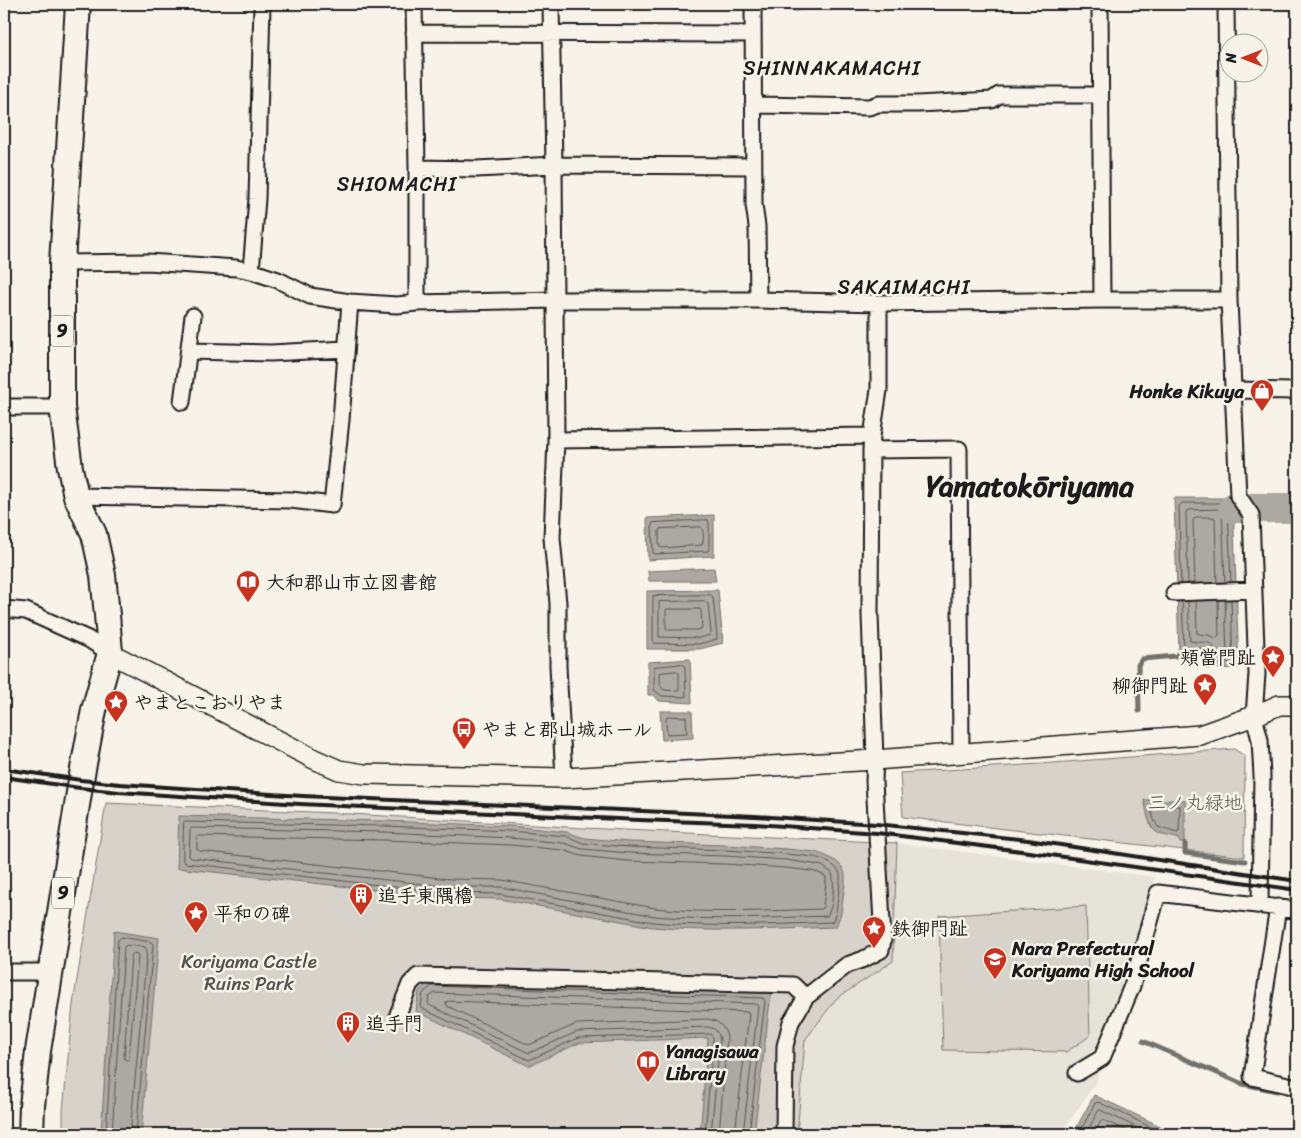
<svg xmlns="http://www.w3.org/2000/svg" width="1301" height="1138" font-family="Sriracha,'Klee One',sans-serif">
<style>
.built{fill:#e6e3d9}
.green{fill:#d7d3cb;stroke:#7a7874}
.water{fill:#aca9a2;stroke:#72716c}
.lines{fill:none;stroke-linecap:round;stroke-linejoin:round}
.shore{stroke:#565452;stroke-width:1}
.stream{stroke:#72716c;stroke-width:5}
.river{stroke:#aca9a2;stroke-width:30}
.minor-casing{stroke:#1c1c1c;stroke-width:19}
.tertiary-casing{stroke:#1c1c1c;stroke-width:22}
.primary-casing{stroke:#1c1c1c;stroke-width:28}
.minor{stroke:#f7f3e8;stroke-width:15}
.tertiary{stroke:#f7f3e8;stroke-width:19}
.primary{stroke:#f7f3e8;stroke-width:24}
.rail{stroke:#1c1c1c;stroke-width:4}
.labels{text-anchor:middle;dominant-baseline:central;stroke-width:5;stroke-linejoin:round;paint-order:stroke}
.shield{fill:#f7f3e8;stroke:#5e5c59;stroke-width:1}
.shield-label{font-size:18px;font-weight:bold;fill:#1c1c1c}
.poi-label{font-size:19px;font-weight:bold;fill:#1c1c1c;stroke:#f7f3e8;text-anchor:start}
.park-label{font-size:19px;fill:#545351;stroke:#f7f3e8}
.neighbourhood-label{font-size:20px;letter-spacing:1px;fill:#1c1c1c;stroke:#f7f3e8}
.town-label{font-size:29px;font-weight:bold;fill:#1c1c1c;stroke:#f7f3e8}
</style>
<rect width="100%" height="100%" fill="#f7f3e8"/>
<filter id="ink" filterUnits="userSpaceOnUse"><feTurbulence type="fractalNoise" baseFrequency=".02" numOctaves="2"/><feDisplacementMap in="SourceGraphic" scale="10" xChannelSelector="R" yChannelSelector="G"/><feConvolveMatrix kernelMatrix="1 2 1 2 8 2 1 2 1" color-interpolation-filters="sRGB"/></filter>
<g filter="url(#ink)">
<path class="built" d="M897,843L1155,877L1096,1082L1061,1134H797L805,1040L836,999L893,960Z"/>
<path class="green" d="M790,4H847V7L791,11Z
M1234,749L1245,756L1244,857L903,817L900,773L1040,764Z
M106,803L334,813L584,828L897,843L893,961L836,999L805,1040L797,1134H63V1111L73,1004Z
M1086,906L1090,1036L1066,1052L943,1050L939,916Z"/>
<path class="water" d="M1174,498H1222L1233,502L1239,668L1205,669V653H1179Z
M714,515V556L648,560L647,518Z
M714,568L716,581H649L648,571Z
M718,590L723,643L700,649H647V591Z
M690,659L692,703L659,701L654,695H648V662Z
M660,711H692L693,738L662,740Z
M1144,800H1185V843H1180L1179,839C1172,836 1160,836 1155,831C1148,826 1146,807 1144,800Z
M179,816L385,821L511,826L567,832L584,838L629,842L725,845L787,849L815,852L826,856L837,862L842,867L845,874V883L841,913L836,927C775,929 714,933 653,927L500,899L449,898L177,868Z
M114,931L159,938L141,1134H101Z
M430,981L771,993L754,1134H700L708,1038L579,1043L529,1066L416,1011L419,991Z
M1094,1095L1177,1134H1073Z"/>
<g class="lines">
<path class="shore" d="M708,520L709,523V549L708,551L656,554L653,553L652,526L653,523Z
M701,527C704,530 704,541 702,545L662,548L659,546V531L660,529Z
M1195,583L1193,520L1196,517H1213L1215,518L1217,583
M1181,584L1179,506L1182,503H1221L1228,506L1231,582
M1188,584L1186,512L1188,510L1220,509L1222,511L1225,582
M711,595L713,597L717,637V639L699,644L653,643V596Z
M705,601L708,604L711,632L710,635L699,638L659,637V602Z
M1182,601L1184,647L1207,649C1212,653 1208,659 1212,664L1231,663L1233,661L1231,600
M1188,601L1190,641C1204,644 1213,637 1217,657H1224L1227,655L1225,600
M1196,601L1197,633L1199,634L1208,635L1216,638L1219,635L1218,600
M667,609H700L701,611L702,628L698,630H667L666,628V611Z
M683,664L685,667L686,697L662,696L654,690V667Z
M677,671L679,673V690L678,691L664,690L660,685V673Z
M668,716L686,717L687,733L667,734L666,719Z
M1153,805L1180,806L1179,832L1177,833L1158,827C1154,821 1151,813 1151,806Z
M184,822L384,826L511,831L566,836L583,843L629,847L725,850L787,854L814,857L824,860L834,866L838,870L840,874V883L836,912L833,921L831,922C772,925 712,928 653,922L500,894L449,893L185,863L183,861Z
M192,828L384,832L510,838L564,843L582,849L628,853L725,856L786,860L813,864L822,866L832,873C835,883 833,908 827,916C769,918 711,921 654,916L501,887H450L191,858L189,856L190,830Z
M198,836L384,840L510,845L563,850L581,856L627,861L724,864L786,868L811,871L819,873L826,877V882L823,907L821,909C766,911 710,914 655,908L502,880L450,879L199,851L197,849V838Z
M134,953L137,954L138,956L129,1058L127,1061L124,1058L131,956Z
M106,1134L118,940L121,937L151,942L153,944L136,1134
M112,1134L124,947L126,945L145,947L147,950L130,1134
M705,1134L713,1040V1037L710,1034L578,1038L529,1060L423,1009L421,1007L423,993L432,986L763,998L765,1001L749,1134
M711,1134L720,1040C719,1032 714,1027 707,1027L577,1032L529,1053L429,1005L428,1003L429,997L435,993L756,1004L758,1007L743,1134
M719,1134L727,1038C725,1026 718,1020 706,1019L577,1024L572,1026L529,1045L447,1006L446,1002L448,1001L748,1012L749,1014L735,1134
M1079,1134L1095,1103L1098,1102L1166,1134
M1086,1134L1098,1111L1100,1110L1151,1134
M1094,1134L1101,1121L1103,1120L1134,1134"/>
<path class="stream" d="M1139,711L1138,665L1142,659L1176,656L1179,653
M1185,843V853L1245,861
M1143,1041L1243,1084L1277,1091
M1287,1093L1294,1095L1297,1097"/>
<path class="river" d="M1233,508H1297"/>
<g class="minor-casing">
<path id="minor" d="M414,4L417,168V303
M551,4L554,165L556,440L552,538L558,603V666L564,778
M753,4L754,205L757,226L758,300
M1100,4L1102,300
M1226,4L1229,300L1238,496L1251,515L1257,674L1254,716L1260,740L1262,776L1260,904
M414,33L753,34
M753,105L869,107L878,104H918L992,100L999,95H1100
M417,168L477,169L554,165L753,166
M62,263L148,262L236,268L251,271L278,280L310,296L350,302L397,305L417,303L555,300H758L879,303L1102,300H1229
M251,271L257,199L262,4
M189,351L271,353L346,349
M1233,390L1297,391
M182,402L193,316
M4,407H62
M556,440L872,436
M871,450L959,449L961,753
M76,496L291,500L332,505L341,420L350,302
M1174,593L1253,590
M4,609L26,611L88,639L110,653
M1278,907L1252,1077L1297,1087
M4,972H50
M398,1014L410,984L418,976L793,985L806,997
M1077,1073L1102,1058L1132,986L1158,893L1297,910
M784,1134L785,1046L791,1022L806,997L847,965L864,959L881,950L883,940L874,781L875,760L870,614L871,450L872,436L879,390V303"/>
</g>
<g class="tertiary-casing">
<path id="tertiary" d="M110,653L314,759L339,770L364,774L564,778L875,760L1200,735L1254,716L1279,705H1297"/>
</g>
<g class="primary-casing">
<path id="primary" d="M31,1134L32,1106L38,1051L81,780L94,710L110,653L107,615L103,575L94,534L76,496L70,468L62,407V263L78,4"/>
</g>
<use href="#minor" class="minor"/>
<use href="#tertiary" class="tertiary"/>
<use href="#primary" class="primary"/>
<path class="rail" d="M4,769L81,780L120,784L303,796L755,816L876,824L1028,840L1297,881
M4,777L80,788L119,792L300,804L639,820L755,824L877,833L1029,852L1297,890"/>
</g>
</g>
<defs>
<g id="shop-pin" transform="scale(1.25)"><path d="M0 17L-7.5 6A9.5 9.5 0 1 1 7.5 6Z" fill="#c8321e" stroke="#f7f3e8"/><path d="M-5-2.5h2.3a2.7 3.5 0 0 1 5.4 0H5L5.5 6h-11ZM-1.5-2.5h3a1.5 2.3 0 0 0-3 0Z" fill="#fff"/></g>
<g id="library-pin" transform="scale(1.25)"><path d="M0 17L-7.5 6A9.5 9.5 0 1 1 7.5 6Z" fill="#c8321e" stroke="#f7f3e8"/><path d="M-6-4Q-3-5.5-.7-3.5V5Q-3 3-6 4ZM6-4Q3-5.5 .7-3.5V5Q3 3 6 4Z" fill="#fff"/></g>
<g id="sight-pin" transform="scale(1.25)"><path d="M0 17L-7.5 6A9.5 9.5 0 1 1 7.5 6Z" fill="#c8321e" stroke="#f7f3e8"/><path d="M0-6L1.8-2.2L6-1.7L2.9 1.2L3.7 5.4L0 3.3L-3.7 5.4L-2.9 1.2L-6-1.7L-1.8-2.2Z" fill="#fff"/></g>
<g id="bus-pin" transform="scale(1.25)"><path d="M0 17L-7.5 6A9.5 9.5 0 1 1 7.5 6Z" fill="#c8321e" stroke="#f7f3e8"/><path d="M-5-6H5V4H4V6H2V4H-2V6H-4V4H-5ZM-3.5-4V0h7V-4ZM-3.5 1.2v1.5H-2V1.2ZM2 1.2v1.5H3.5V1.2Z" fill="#fff"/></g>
<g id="building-pin" transform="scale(1.25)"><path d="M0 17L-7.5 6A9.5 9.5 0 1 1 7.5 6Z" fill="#c8321e" stroke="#f7f3e8"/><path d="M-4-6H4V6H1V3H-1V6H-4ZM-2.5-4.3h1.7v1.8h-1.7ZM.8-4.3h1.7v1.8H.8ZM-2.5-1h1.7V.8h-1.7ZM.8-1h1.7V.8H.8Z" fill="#fff"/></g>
<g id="school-pin" transform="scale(1.25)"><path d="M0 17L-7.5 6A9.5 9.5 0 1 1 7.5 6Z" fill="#c8321e" stroke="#f7f3e8"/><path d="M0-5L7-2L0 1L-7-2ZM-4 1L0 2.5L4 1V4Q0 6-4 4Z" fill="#fff"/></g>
</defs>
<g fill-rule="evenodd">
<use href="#shop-pin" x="1262" y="391"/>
<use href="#library-pin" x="248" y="582"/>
<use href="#sight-pin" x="1273" y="657"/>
<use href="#sight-pin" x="1205" y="685"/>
<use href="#sight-pin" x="116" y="702"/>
<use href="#bus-pin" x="464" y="729"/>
<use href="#building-pin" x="361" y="895"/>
<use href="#sight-pin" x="196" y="913"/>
<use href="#sight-pin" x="874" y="928"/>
<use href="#school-pin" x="995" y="959"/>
<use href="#building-pin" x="348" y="1023"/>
<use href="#library-pin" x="648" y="1062"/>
</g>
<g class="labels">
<g class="shield">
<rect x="51" y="315.5" width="22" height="31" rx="4"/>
<rect x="52" y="877.5" width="22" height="31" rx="4"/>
</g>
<g class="shield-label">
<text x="62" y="331">9</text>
<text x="63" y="893">9</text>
</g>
<g class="poi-label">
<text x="1244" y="391" text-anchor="end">Honke Kikuya</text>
<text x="266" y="582">大和郡山市立図書館</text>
<text x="1256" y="657" text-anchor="end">頬當門趾</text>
<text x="1188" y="685" text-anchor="end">柳御門趾</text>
<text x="134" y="702">やまとこおりやま</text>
<text x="482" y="729">やまと郡山城ホール</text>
<text x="378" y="895">追手東隅櫓</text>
<text x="214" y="913">平和の碑</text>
<text x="892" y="928">鉄御門趾</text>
<text x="1012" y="948">Nara Prefectural<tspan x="1012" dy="22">Koriyama High School</tspan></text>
<text x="366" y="1023">追手門</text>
<text x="666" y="1051">Yanagisawa<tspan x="666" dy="22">Library</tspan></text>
</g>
<g class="park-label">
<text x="1195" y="802">三ノ丸緑地</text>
<text x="249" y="961">Koriyama Castle<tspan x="249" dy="22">Ruins Park</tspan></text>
</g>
<g class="neighbourhood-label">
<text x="832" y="68">SHINNAKAMACHI</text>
<text x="397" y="184">SHIOMACHI</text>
<text x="904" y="287">SAKAIMACHI</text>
</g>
<g class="town-label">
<text x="1030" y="486">Yamatokōriyama</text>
</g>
</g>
<rect width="1301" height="1138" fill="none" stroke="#f7f3e8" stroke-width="20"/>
<rect x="10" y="10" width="1281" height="1118" fill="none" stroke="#1c1c1c" stroke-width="2" filter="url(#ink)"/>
<g transform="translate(1244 58) rotate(270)"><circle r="24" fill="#f7f3e8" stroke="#9f9d96"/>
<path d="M0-4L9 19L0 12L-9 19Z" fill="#c8321e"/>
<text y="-8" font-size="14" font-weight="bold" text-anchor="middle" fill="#1c1c1c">N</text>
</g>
</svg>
